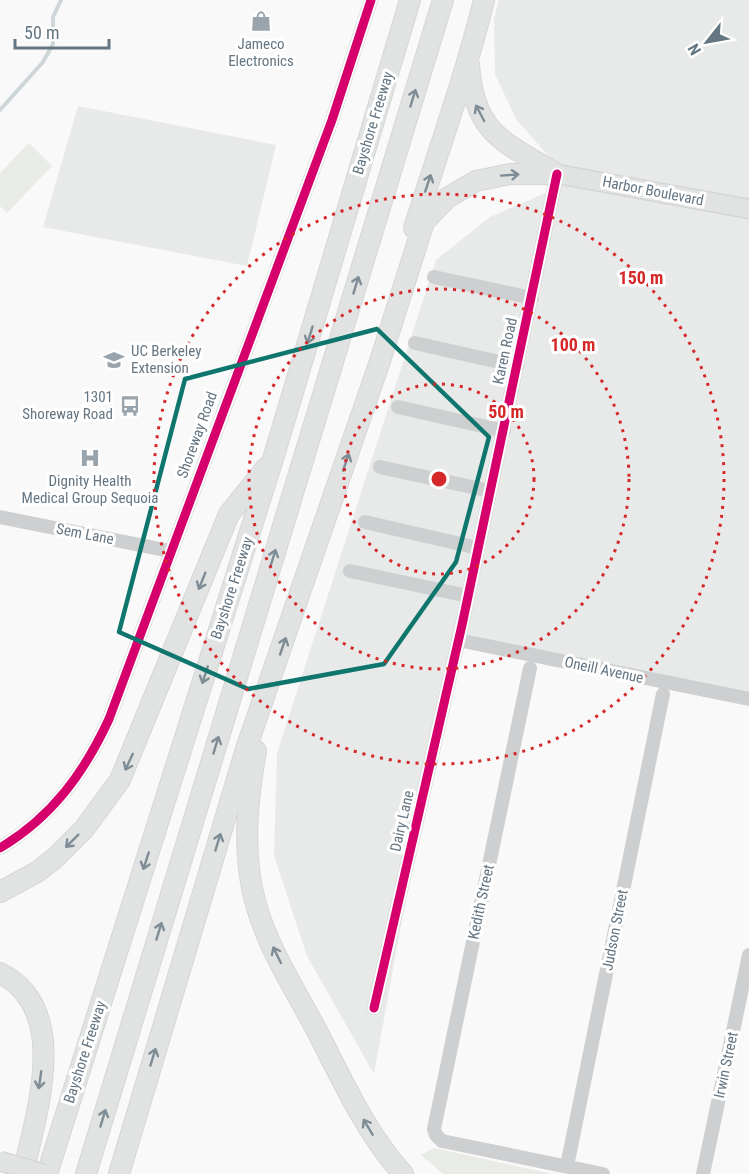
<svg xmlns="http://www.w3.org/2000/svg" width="749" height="1174" font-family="'Roboto Condensed',sans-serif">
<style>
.built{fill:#e8e9e9}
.green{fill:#e8ebe6}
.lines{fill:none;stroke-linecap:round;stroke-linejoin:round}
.stream{stroke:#ced6d9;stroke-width:4}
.major-casing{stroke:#d5d6d7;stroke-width:21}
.highway-casing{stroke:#d5d6d6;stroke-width:22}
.minor{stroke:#cecfd0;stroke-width:14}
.major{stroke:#e1e2e2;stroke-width:18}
.highway{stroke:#e1e2e2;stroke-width:20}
.major-bridge-casing{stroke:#d5d6d7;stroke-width:21;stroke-linecap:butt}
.major-bridge{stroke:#e1e2e2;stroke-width:18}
.cycleway-casing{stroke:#fff;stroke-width:13}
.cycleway{stroke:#d6006c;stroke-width:9}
.oneway{stroke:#7e8c96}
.marked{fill:none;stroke:#0f766e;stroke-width:4.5;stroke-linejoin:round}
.ring{fill:none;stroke:#d62828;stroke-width:3;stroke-dasharray:3 6}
.labels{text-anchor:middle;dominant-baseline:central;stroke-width:6;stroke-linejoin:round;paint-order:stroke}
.poi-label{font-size:15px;fill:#657683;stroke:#fff}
.street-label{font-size:15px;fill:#657683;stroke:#fff}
.centre{fill:#d62828;stroke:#fff;stroke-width:3}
.ring-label{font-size:18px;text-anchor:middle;font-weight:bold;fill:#d62828;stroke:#fff;stroke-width:6;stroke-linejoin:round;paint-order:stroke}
</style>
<rect width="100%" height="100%" fill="#f9f9f9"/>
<path class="built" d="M499,0H749V698L452,645L374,1074L307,956L274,856L277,753L436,260L490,217L571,182L516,119L495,74L494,18Z
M78,106L276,145L247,266L43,227Z"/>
<path class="green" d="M29,143L52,166L7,213L0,206V173Z
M434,1148L552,1174H443L421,1155Z"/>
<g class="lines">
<path class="stream" d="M0,110L43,62L53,44V17L61,0"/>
<g class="major-casing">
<path id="major" d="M557,174L749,209"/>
</g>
<g class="highway-casing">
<path id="highway" d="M469,65C474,134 504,142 557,174
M414,228C438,152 465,77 484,0
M256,751C248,797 243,842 252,888C262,939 292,984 316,1029C342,1079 365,1132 403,1174
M0,892L37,872L55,858L84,829L120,780L229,514L266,468
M0,973C72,1009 36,1113 23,1174
M47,1174L273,459L410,0
M86,1174L443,0
M119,1174L246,749L380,361L424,222L447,198L476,181L510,174H557"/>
</g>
<path class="minor" d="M434,277L532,298
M415,343L517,366
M398,407L504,431
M380,467L490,491
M0,517L170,551
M365,522L478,548
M350,571L468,596
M458,640L749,699
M530,668L434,1129L436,1135L442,1141L603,1174
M0,848C52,817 84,773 109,719L332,120L371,0
M374,1008L462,625L557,174
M567,1166L663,694
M703,1174L749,955"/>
<use href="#major" class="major"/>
<use href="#highway" class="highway"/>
<g class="major-bridge-casing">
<path id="major-bridge" d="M0,1161L44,1174"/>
</g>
<use href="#major-bridge" class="major-bridge"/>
<g class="cycleway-casing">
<path id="cycleway" d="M0,848C52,817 84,773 109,719L332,120L371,0
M374,1008L462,625L557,174"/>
</g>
<use href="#cycleway" class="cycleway"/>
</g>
<defs><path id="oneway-shaft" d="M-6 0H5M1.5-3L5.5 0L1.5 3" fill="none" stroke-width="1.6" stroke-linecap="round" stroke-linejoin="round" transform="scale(1.5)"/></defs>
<g class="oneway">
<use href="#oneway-shaft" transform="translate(413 98) rotate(-73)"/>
<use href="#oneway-shaft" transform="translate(480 113) rotate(-118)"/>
<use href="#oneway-shaft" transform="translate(510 175) rotate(-4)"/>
<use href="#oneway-shaft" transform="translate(428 183) rotate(-72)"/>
<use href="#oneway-shaft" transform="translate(356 285) rotate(-73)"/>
<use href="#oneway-shaft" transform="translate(310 335) rotate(107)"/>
<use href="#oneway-shaft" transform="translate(346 462) rotate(-71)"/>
<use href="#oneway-shaft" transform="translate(273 558) rotate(-73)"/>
<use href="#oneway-shaft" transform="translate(202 581) rotate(112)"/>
<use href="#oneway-shaft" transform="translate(283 646) rotate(-71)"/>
<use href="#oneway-shaft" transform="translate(205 675) rotate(108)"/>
<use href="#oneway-shaft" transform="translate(216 745) rotate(-73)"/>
<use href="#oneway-shaft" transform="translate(129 762) rotate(115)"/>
<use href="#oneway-shaft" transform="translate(72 841) rotate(135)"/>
<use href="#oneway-shaft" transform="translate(218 842) rotate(-73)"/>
<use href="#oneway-shaft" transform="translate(146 861) rotate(108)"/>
<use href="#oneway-shaft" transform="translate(159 931) rotate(-73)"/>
<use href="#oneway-shaft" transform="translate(277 955) rotate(-116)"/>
<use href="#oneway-shaft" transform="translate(153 1057) rotate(-73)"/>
<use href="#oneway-shaft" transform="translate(40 1080) rotate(98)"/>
<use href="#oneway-shaft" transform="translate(103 1118) rotate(-73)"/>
<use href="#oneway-shaft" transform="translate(368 1127) rotate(-121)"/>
</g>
<path class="marked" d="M377,329L489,437L456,562L384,664L248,689L119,632L185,379Z"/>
<g class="ring">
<circle cx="439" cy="479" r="95"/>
<circle cx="439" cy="479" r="190"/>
<circle cx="439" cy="479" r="285"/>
</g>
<defs>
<g id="shop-bare" transform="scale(1.62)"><path d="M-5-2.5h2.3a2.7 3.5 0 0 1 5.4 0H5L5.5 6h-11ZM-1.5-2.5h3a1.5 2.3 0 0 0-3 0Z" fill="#99a4ac" stroke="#fff" stroke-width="2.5" paint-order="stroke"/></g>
<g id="school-bare" transform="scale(1.62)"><path d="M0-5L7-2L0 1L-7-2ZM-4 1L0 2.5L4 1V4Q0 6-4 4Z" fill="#99a4ac" stroke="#fff" stroke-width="2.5" paint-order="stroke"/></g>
<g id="bus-bare" transform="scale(1.62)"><path d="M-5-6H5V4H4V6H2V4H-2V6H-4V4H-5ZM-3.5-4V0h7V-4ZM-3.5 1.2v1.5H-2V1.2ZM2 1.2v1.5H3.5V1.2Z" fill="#99a4ac" stroke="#fff" stroke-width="2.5" paint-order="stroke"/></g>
<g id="hospital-bare" transform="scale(1.62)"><path d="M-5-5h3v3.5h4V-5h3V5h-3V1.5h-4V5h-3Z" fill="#99a4ac" stroke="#fff" stroke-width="2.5" paint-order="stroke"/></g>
</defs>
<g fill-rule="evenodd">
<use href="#shop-bare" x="261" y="21"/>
<use href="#school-bare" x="114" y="360"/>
<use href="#bus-bare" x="130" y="406"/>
<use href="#hospital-bare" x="90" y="458"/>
</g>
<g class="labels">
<g class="poi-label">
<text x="261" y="44">Jameco<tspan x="261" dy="17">Electronics</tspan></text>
<text x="131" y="351" text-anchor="start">UC Berkeley<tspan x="131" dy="17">Extension</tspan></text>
<text x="113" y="397" text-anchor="end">1301<tspan x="113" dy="17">Shoreway Road</tspan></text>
<text x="90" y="481">Dignity Health<tspan x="90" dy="17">Medical Group Sequoia</tspan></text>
</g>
<g class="street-label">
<text transform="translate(373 123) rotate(-73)">Bayshore Freeway</text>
<text transform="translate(653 191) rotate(11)">Harbor Boulevard</text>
<text transform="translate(505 351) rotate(-78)">Karen Road</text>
<text transform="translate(197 435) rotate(-70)">Shoreway Road</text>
<text transform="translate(85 534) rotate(11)">Sem Lane</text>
<text transform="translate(232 588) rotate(-72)">Bayshore Freeway</text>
<text transform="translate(604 670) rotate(12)">Oneill Avenue</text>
<text transform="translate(402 821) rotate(-77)">Dairy Lane</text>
<text transform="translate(481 902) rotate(-78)">Kedith Street</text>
<text transform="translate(615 930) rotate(-79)">Judson Street</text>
<text transform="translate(85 1052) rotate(-72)">Bayshore Freeway</text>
<text transform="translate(726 1065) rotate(-78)">Irwin Street</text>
</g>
</g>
<circle cx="439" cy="479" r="9" class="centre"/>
<g class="ring-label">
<text x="641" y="284">150 m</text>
<text x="573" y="351">100 m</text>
<text x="506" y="418">50 m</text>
</g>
<g transform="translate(707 42) rotate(239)" stroke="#ffffff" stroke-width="4.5" paint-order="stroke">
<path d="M0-4.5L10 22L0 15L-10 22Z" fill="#657683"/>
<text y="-9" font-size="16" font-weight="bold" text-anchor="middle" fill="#657683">N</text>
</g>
<path d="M15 39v9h94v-9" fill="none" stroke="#657683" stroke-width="3"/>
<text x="24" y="39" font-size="18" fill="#657683" stroke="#ffffff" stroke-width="4.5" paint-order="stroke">50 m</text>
</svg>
